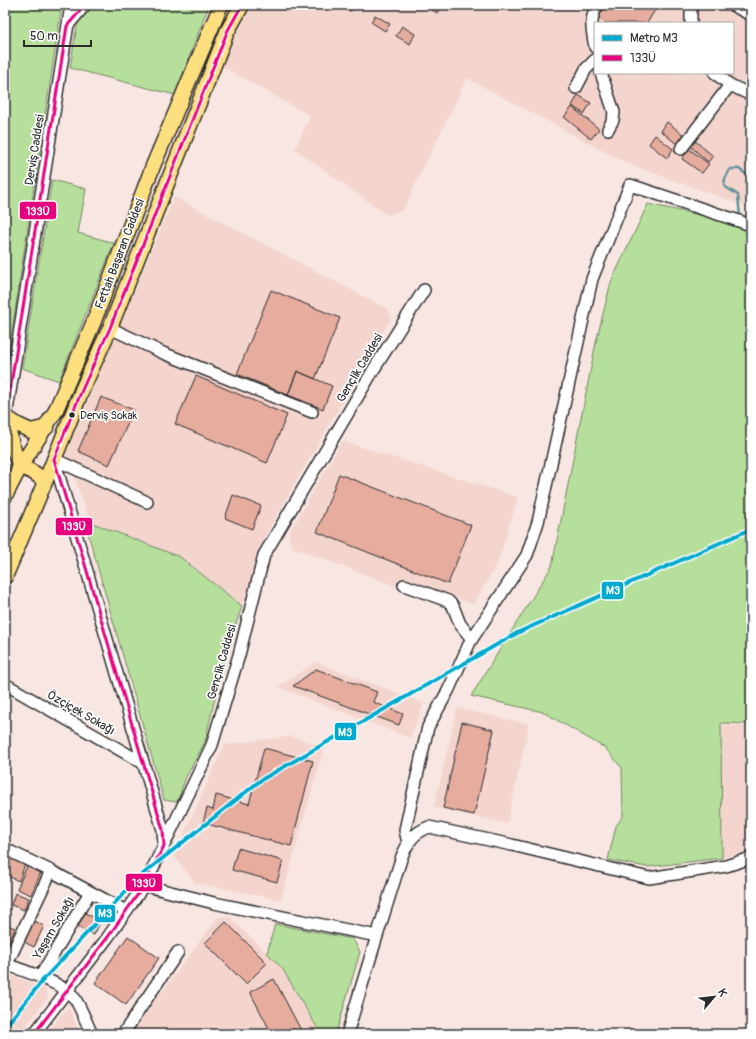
<svg xmlns="http://www.w3.org/2000/svg" width="756" height="1039" font-family="Pangolin,sans-serif">
<style>
.built{fill:#f3d5ce;fill-rule:evenodd}
.green{fill:#b6df9b;stroke:#708563}
.lines{fill:none;stroke-linecap:round;stroke-linejoin:round}
.stream{stroke:#629296;stroke-width:2.5}
.building{fill:#e6ad9f;stroke:#2b2b2b}
.minor-casing{stroke:#2b2b2b;stroke-width:14}
.major-casing{stroke:#2b2b2b;stroke-width:17}
.minor{stroke:#fff;stroke-width:11}
.major{stroke:#fedf80;stroke-width:14}
.bus-1-casing{stroke:#fff;stroke-width:6}
.bus-1{stroke:#e5007d;stroke-width:3}
.metro-1-casing{stroke:#fff;stroke-width:7}
.metro-1{stroke:#00a9ce;stroke-width:4}
.bus-dot{fill:#2b2b2b;stroke:#fff;stroke-width:1.5}
.labels{text-anchor:middle;dominant-baseline:central;stroke-width:3.5;stroke-linejoin:round;paint-order:stroke}
.bus-label{font-size:11px;fill:#2b2b2b;stroke:#fff;text-anchor:start}
.street-label{font-size:12px;fill:#2b2b2b;stroke:#fff}
.line-badge{stroke:#fff;stroke-width:1.5}
.badge-label{font-size:11px;text-anchor:middle;font-weight:bold;fill:#fff}
</style>
<rect width="100%" height="100%" fill="#f8e6e2"/>
<filter id="ink" filterUnits="userSpaceOnUse"><feTurbulence type="fractalNoise" baseFrequency=".025" numOctaves="2"/><feDisplacementMap in="SourceGraphic" scale="8" xChannelSelector="R" yChannelSelector="G"/><feConvolveMatrix kernelMatrix="1 2 1 2 8 2 1 2 1" color-interpolation-filters="sRGB"/></filter>
<g filter="url(#ink)">
<path class="built" d="M251,5H751V208L628,164L467,78L403,210L387,215L295,149L310,116L222,66L243,14ZM595,23H733V73H595Z
M174,197L386,308L392,316L266,534L242,606L180,557L90,522L66,453Z
M342,441L518,497L498,562L475,602L472,604L426,586L422,596L292,547L288,535Z
M316,662L424,703L410,738L278,687Z
M457,708L529,724L507,824L434,807Z
M721,725L751,726V850L722,858Z
M290,736L324,747L281,900L195,883L174,856L224,745Z
M219,916L231,918L282,968L321,1034H130Z
M5,973L45,988L48,997L20,1034H5Z
M68,1007L81,1034H46Z"/>
<path class="green" d="M5,5H62L5,376Z
M93,5H209L175,95L70,68L77,25Z
M52,180L86,189L78,233L114,243L59,381L22,368Z
M648,204L718,219L751,230V724L721,723L722,858L647,867L608,860L616,826L623,816L622,768L605,748L543,712L471,696L552,566L596,342L611,282Z
M90,522L180,557L242,606L222,667L205,742L186,777L177,802L164,800L88,533Z
M275,924L353,939L360,952L337,1030L330,1034H321L282,968L267,953Z"/>
<g class="lines">
<path class="stream" d="M740,217L738,195L724,186L725,179L730,169H739L751,178
M744,226L751,244"/>
</g>
<path class="building" d="M344,5H353L351,11L343,8Z
M425,5H442L437,13Z
M606,5H658L647,23H606L598,18Z
M375,15L390,24L385,31L371,22Z
M402,26L415,34L410,44L396,36Z
M578,95L591,103L584,114L572,106Z
M572,107L599,129L591,139L564,117Z
M667,122L685,136L678,145L661,131Z
M655,135L673,149L667,158L649,144Z
M694,140L713,156L708,162L689,145Z
M689,149L709,164L702,173L682,159Z
M271,290L340,318L315,379L297,371L288,395L237,374Z
M297,371L332,386L323,409L288,395Z
M196,376L287,415L267,463L175,424Z
M101,397L134,410L109,465L78,451Z
M339,474L471,525L448,584L317,532Z
M233,495L261,506L252,529L225,518Z
M316,669L377,692L373,702L403,714L399,725L293,686Z
M462,722L494,730L474,815L443,808Z
M264,748L313,761L291,846L203,823L207,808L213,810L216,795L249,804Z
M238,848L283,861L277,882L232,870Z
M9,857L25,864L19,881L5,875V867Z
M28,864L42,870L31,895L17,889Z
M15,893L29,898L24,910L11,905Z
M85,913L101,921L94,935L78,927Z
M31,919L44,926L34,947L20,940Z
M226,922L267,963L246,984L205,943Z
M5,924L15,928L10,940L5,938Z
M128,936L159,958L126,1005L95,983Z
M274,979L303,1034H272L250,992Z"/>
<g class="lines">
<g class="minor-casing">
<path id="minor" d="M691,5V23
M732,5L751,15
M68,25L85,5
M595,47C592,30 589,21 597,5
M601,73L614,112L613,120L608,129
M715,73L730,85L751,95
M576,88L586,69L595,60
M681,149L730,85
M110,328L163,353L312,412
M6,417L71,5
M54,459L163,830L164,845
M54,459L147,502
M404,585L448,601L453,606L460,624L472,639
M5,684L143,763
M408,843L405,830L428,727L449,689L470,642L527,555L538,522L592,279L630,185L751,225
M5,849L51,871L126,911
M143,885L214,903L377,936L347,1034
M377,936L402,856C409,841 413,833 429,827L512,845L649,878L726,866L751,858
M5,964C22,970 60,982 72,995C79,1002 87,1025 92,1034
M7,964L51,871
M40,977L90,892
M34,1034L108,937L138,894L152,870L212,745L239,655L264,555L374,369L424,290
M123,1034L178,952"/>
</g>
<g class="major-casing">
<path id="major" d="M6,417L12,445L20,467C31,470 38,474 45,482
M6,417L18,425L31,431L47,427
M5,496L20,467L55,412L94,321L153,166L221,5
M5,577L45,482L82,390L110,328L227,32L242,5"/>
</g>
<use href="#minor" class="minor"/>
<use href="#major" class="major"/>
<g class="bus-1-casing">
<path id="bus-1" d="M5,423L67,26L85,5
M34,1034L108,937L138,894L164,846L163,830L54,459L82,390L110,328L227,32L242,5"/>
</g>
<use href="#bus-1" class="bus-1"/>
<g class="metro-1-casing">
<path id="metro-1" d="M5,1027L43,980L138,878L261,780L519,632L751,529"/>
</g>
<use href="#metro-1" class="metro-1"/>
</g>
</g>
<circle class="bus-dot" cx="72" cy="415" r="3.5"/>
<g class="labels">
<g class="bus-label">
<text x="80" y="415">Derviş Sokak</text>
</g>
<g class="street-label">
<text transform="translate(35 150) rotate(-81)">Derviş Caddesi</text>
<text transform="translate(120 254) rotate(-69)">Fettah Başaran Caddesi</text>
<text transform="translate(360 368) rotate(-59)">Gençlik Caddesi</text>
<text transform="translate(222 662) rotate(-74)">Gençlik Caddesi</text>
<text transform="translate(81 713) rotate(30)">Özçiçek Sokağı</text>
<text transform="translate(54 928) rotate(-60)">Yaşam Sokağı</text>
</g>
</g>
<g class="line-badge">
<rect x="19" y="201" width="38" height="19" rx="4" fill="#e5007d"/>
<rect x="55" y="517" width="38" height="19" rx="4" fill="#e5007d"/>
<rect x="601" y="581" width="23" height="19" rx="4" fill="#00a9ce"/>
<rect x="334" y="722" width="23" height="19" rx="4" fill="#00a9ce"/>
<rect x="125" y="873" width="38" height="19" rx="4" fill="#e5007d"/>
<rect x="94" y="904" width="22" height="19" rx="4" fill="#00a9ce"/>
</g>
<g class="badge-label">
<text x="38" y="215">133Ü</text>
<text x="74" y="530">133Ü</text>
<text x="613" y="594">M3</text>
<text x="345" y="736">M3</text>
<text x="144" y="887">133Ü</text>
<text x="105" y="917">M3</text>
</g>
<rect width="756" height="1039" fill="none" stroke="#fff" stroke-width="20"/>
<rect x="10" y="10" width="736" height="1019" fill="none" stroke="#2b2b2b" stroke-width="1.5" filter="url(#ink)"/>
<rect x="594" y="22" width="140" height="52" fill="#ffffff" stroke="#aaaaaa"/>
<rect x="602" y="35" width="20" height="6" fill="#00a9ce" stroke="#aaaaaa"/>
<text x="630" y="42" font-size="12" fill="#2b2b2b">Metro M3</text>
<rect x="602" y="55" width="20" height="6" fill="#e5007d" stroke="#aaaaaa"/>
<text x="630" y="62" font-size="12" fill="#2b2b2b">133Ü</text>
<g transform="translate(714 997) rotate(62)" stroke="#ffffff" stroke-width="3" paint-order="stroke">
<path d="M0-3L7 15L0 10L-7 15Z" fill="#2b2b2b"/>
<text y="-6" font-size="11" font-weight="bold" text-anchor="middle" fill="#2b2b2b">K</text>
</g>
<path d="M24 40v6h67v-6" fill="none" stroke="#2b2b2b" stroke-width="2"/>
<text x="30" y="40" font-size="12" fill="#2b2b2b" stroke="#ffffff" stroke-width="3" paint-order="stroke">50 m</text>
</svg>
